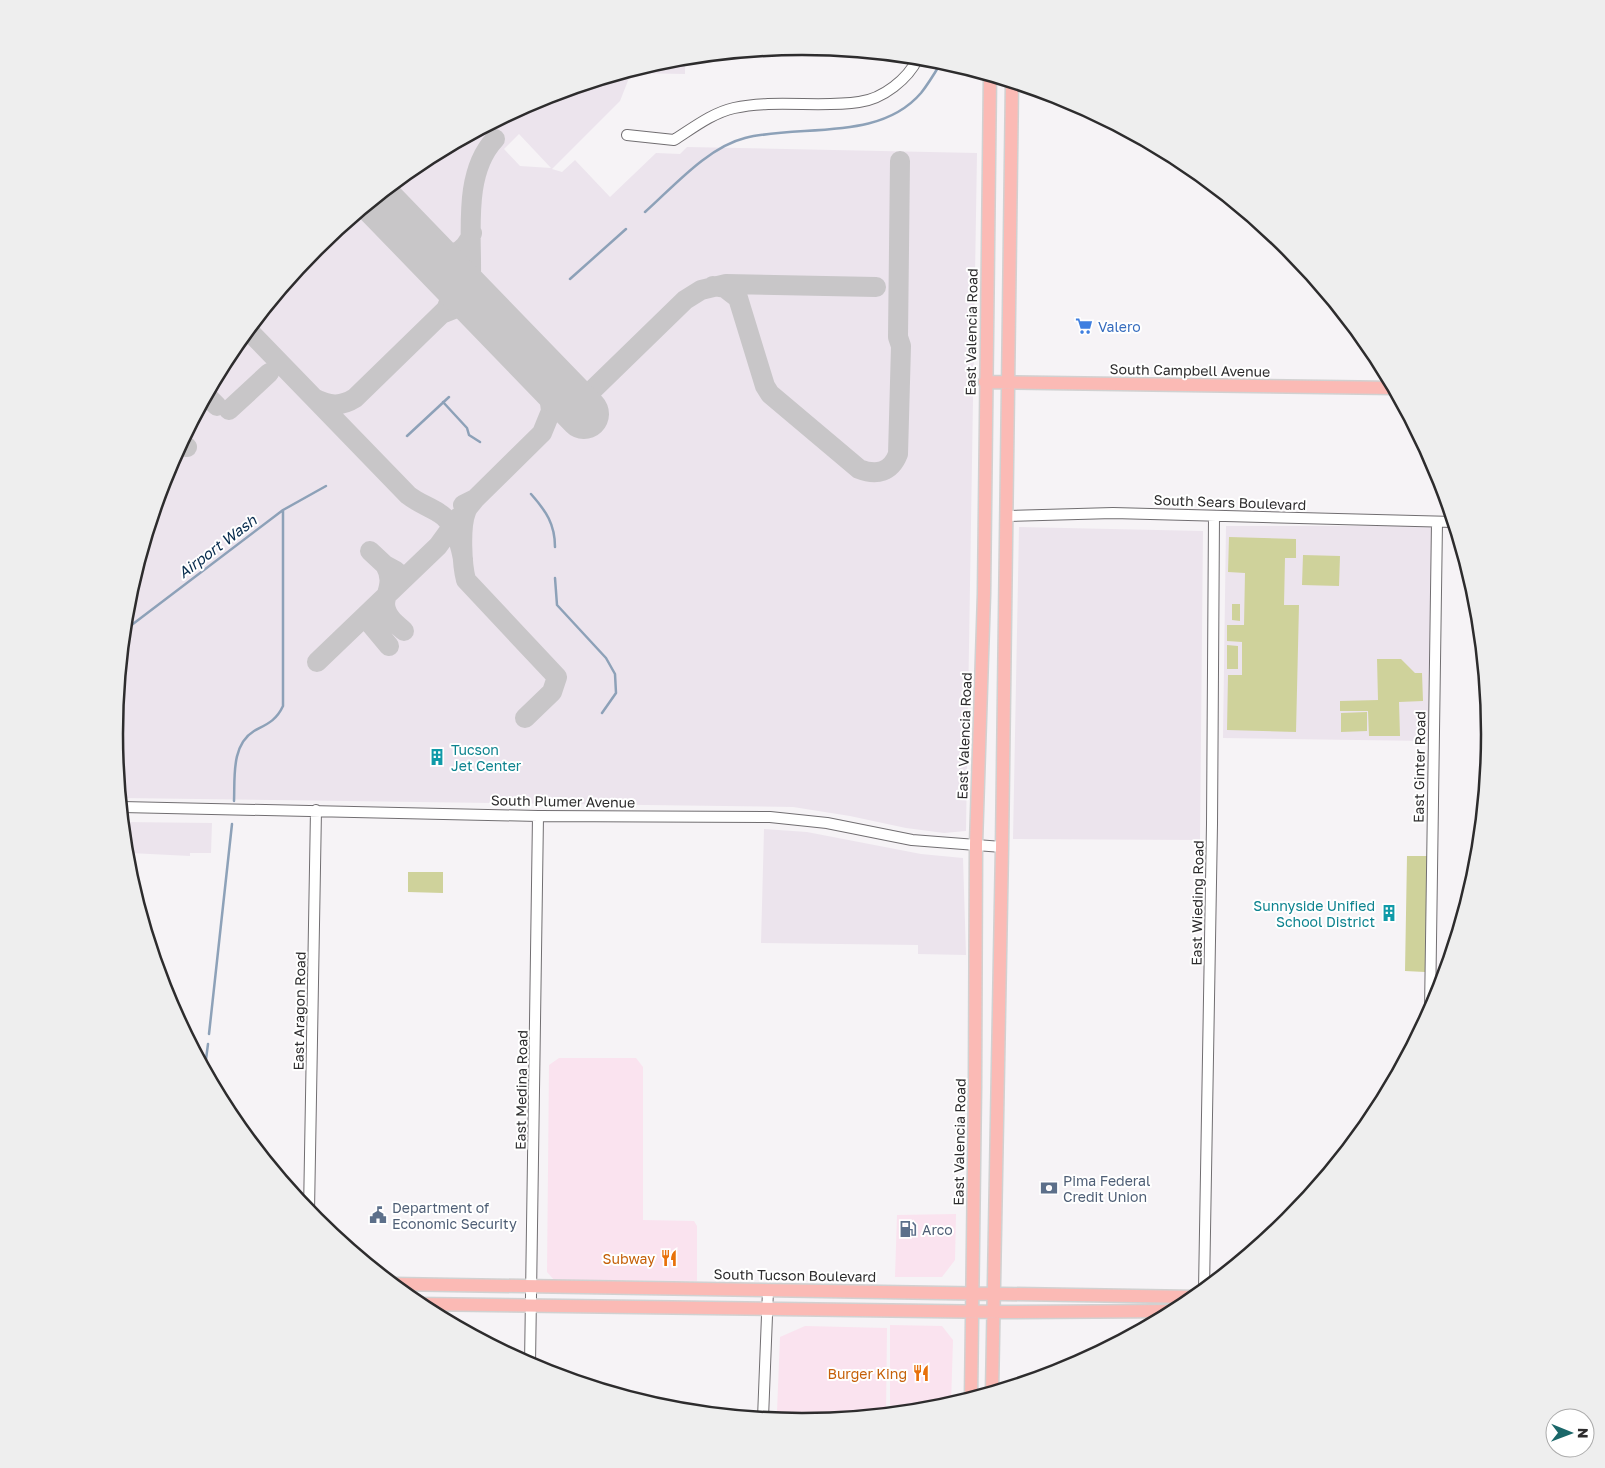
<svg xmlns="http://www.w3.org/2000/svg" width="1605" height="1468" font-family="'Golos Text',sans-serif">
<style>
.commercial{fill:#fae3ef}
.built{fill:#ece4ed;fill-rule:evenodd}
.green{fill:#cfd29b}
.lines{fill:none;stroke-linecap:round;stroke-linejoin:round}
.stream{stroke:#8da1b8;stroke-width:2.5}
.taxiway{stroke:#c8c6c8;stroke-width:20}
.runway{stroke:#c8c6c8;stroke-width:50}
.minor-casing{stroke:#716e71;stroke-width:12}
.major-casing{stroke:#d1d1d1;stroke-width:15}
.minor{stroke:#fff;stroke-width:10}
.major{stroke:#fbbab5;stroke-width:12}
.labels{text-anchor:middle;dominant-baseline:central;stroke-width:4;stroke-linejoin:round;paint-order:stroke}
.shop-label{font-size:14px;fill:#366cbe;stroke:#fff;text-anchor:start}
.street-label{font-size:14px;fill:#2d2c2d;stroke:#fff}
.culture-label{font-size:14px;fill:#0d838f;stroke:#fff;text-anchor:start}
.service-label{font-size:14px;fill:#4e5e75;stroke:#fff;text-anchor:start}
.food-label{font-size:14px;fill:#c56008;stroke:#fff;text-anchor:end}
.water-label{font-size:15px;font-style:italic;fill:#072b4d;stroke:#fff}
.rim{fill:none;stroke:#2d2c2d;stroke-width:2.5}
</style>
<rect width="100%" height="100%" fill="#f6f3f6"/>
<path class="commercial" d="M559,1058H636L643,1067V1220L694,1221L697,1226V1281L554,1280L547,1272L549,1065Z
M956,1214L955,1260L942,1277H895L897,1215Z
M890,1325L942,1326L953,1340L951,1404L936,1409L890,1413Z
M805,1326L887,1328L886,1414L802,1422L683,1410L777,1412L780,1337Z"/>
<path class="built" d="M685,58V74L631,73L620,101L552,169L562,172L575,160L610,197L656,153L680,154L687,147L977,153L966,831L944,833L906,828L850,816L793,807L121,798L115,734L128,600L167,471L231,352L316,247L421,162L540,98L669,59ZM519,134L551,168L520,166L504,149Z
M1226,526H1432L1428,741L1223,738Z
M1019,527L1203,531L1200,840L1013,839Z
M123,822L212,823L211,853H190V856L130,853L126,852Z
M764,829L807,832L921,854L963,858L966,955L918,954V945L761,943Z"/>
<path class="green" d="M1229,537L1296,539V558H1285L1284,605H1299L1296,732L1227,730L1228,675H1242V642L1227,641V625H1244L1245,573L1228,572Z
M1303,555L1340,556L1339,586L1302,585Z
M1232,604H1240V621L1232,620Z
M1227,645L1238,646V669H1227Z
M1377,659H1401L1415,673H1422L1423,701L1399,702L1400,736H1369L1368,711H1340V701L1378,700Z
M1367,712V731L1341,732V713Z
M1407,856H1427L1425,972L1405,971Z
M408,872H443V893L408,892Z"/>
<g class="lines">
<path class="stream" d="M645,212C673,187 708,147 745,138C801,124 879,142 921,93C929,83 936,71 942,61
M570,279L626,229
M443,402L467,428L469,435L480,442
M407,436L449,397
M531,494C546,511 555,524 555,547
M555,578L557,605L606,658L615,674L616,693L602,713
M125,630L283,510L326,486
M234,801C235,778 231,745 254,731C267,724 276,721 283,706V510
M209,1034L232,824
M205,1067L208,1044"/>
<path class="taxiway" d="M424,249C445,259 464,257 472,233
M443,268C449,283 454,296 445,311
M713,286L725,288L738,298L765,386L770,394L859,469C877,476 891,472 898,454L901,346L898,337L900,161
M444,313L459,307L485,312
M248,330L408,495C418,503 428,506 439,513C454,522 460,543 463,559
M207,396L217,406
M314,398C329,406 341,407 355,398L465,291L471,276C472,232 463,173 495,139
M576,406L685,300L701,290L726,284L876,287
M229,410L269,373
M181,445L187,447
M475,499C472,503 467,508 466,512C460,527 462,565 466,580L557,677L552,692L525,718
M463,505L475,499L542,433L551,411L547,376
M370,551L385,565L396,571
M385,565C398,587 378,598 388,614C391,621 399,626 404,631
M373,609L369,622L389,646
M317,662L438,546L459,517"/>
<path class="runway" d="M376,199L584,414"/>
<g class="minor-casing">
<path id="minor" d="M627,135L674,140C693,128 712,113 734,108C775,99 819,108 859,102C883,99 908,79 918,58
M1006,516L1113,513L1454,522
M122,807L538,816L770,817L827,823L912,840L1002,847
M1430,1011L1437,522
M309,1212L316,810
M1204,1290L1212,824L1214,516
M530,1364L538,816
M763,1418L768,1290"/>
</g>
<g class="major-casing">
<path id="major" d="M985,382L1394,388
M394,1284L1195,1297
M418,1304L1002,1312L1175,1311
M992,1392L1002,847L1012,82
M971,1398L975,1087L976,844L984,594L990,76"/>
</g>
<use href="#minor" class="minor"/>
<use href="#major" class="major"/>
</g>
<defs>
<g id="supermarket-bare" transform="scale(1.35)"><path d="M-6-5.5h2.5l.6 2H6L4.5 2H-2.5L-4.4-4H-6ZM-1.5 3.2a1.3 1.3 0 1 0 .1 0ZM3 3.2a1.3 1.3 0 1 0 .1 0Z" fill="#3f7fe0" stroke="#fff" stroke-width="2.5" paint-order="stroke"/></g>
<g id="building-bare" transform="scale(1.35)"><path d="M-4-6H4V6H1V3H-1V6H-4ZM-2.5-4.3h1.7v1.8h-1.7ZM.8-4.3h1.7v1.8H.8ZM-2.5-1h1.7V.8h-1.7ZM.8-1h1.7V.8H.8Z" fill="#0f9aa8" stroke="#fff" stroke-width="2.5" paint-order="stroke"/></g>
<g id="bank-bare" transform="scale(1.35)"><path d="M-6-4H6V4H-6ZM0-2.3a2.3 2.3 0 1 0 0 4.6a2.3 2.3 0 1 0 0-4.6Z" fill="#5c6f8a" stroke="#fff" stroke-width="2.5" paint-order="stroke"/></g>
<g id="civic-bare" transform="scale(1.35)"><path d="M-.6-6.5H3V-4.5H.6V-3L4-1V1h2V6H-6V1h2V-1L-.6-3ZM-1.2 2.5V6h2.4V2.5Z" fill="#5c6f8a" stroke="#fff" stroke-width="2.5" paint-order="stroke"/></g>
<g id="fuel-bare" transform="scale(1.35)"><path d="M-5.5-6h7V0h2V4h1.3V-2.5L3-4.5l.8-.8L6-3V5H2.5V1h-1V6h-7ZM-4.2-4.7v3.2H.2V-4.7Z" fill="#5c6f8a" stroke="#fff" stroke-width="2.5" paint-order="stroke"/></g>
<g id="restaurant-bare" transform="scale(1.35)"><path d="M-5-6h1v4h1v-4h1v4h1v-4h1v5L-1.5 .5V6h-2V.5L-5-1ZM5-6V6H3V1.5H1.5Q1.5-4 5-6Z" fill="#e8710a" stroke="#fff" stroke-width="2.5" paint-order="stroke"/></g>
</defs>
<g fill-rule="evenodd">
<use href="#supermarket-bare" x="1084" y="326"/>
<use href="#building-bare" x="437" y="757"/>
<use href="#building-bare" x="1389" y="913"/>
<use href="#bank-bare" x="1049" y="1188"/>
<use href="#civic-bare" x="378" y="1215"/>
<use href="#fuel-bare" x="908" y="1229"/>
<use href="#restaurant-bare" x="669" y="1258"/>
<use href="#restaurant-bare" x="921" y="1373"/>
</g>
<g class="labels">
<g class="shop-label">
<text x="1098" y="326">Valero</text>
</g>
<g class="street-label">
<text transform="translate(971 332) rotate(-89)">East Valencia Road</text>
<text transform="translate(1190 370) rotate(1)">South Campbell Avenue</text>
<text transform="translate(1230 502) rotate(2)">South Sears Boulevard</text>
<text transform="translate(964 736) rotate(-88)">East Valencia Road</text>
<text transform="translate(1419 767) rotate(-89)">East Ginter Road</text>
<text transform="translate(563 801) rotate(1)">South Plumer Avenue</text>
<text transform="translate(1197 903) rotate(-89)">East Wieding Road</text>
<text transform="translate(299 1011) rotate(-89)">East Aragon Road</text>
<text transform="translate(521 1090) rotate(-89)">East Medina Road</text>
<text transform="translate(959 1142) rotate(-89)">East Valencia Road</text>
<text transform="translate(795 1275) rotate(1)">South Tucson Boulevard</text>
</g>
<g class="culture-label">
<text x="451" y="749">Tucson<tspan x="451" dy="16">Jet Center</tspan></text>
<text x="1375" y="905" text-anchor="end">Sunnyside Unified<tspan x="1375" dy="16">School District</tspan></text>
</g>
<g class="service-label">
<text x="1063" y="1180">Pima Federal<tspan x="1063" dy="16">Credit Union</tspan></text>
<text x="392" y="1207">Department of<tspan x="392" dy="16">Economic Security</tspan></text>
<text x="922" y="1229">Arco</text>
</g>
<g class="food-label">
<text x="655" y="1258">Subway</text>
<text x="907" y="1373">Burger King</text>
</g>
<g class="water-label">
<text transform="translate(217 546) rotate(-37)">Airport Wash</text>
</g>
</g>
<path d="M0 0H1605V1468H0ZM123 734a679 679 0 1 1 1358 0a679 679 0 1 1-1358 0Z" fill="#eee" fill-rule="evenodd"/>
<path class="rim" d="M123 734a679 679 0 1 1 1358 0a679 679 0 1 1-1358 0Z"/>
<g transform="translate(1570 1433) rotate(91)"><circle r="24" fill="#ffffff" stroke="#ababab"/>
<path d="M0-4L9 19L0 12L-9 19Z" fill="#1a6769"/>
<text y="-8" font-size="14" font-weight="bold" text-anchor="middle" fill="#2d2c2d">N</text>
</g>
</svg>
